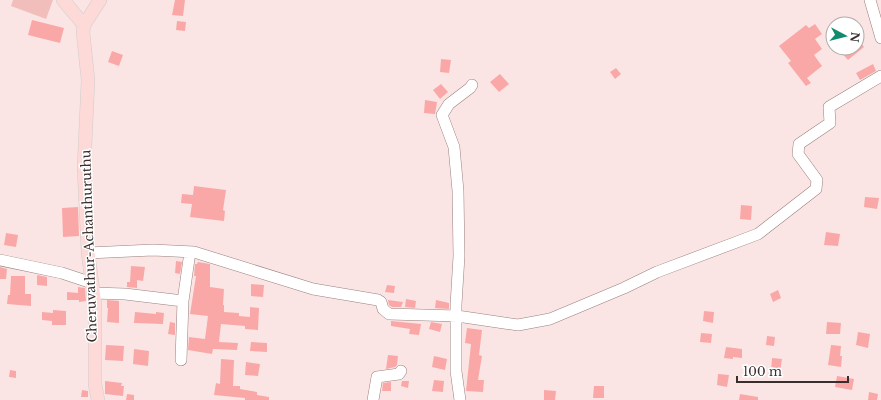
<svg xmlns="http://www.w3.org/2000/svg" width="881" height="400" font-family="'Libre Baskerville',serif">
<style>
.green{fill:#f1bebc}
.building{fill:#f9a8a7}
.lines{fill:none;stroke-linecap:round;stroke-linejoin:round}
.minor-casing{stroke:#98807f;stroke-width:12}
.major-casing{stroke:#cfcdcd;stroke-width:14}
.minor{stroke:#fff;stroke-width:11}
.major{stroke:#fdd9d7;stroke-width:13}
.labels{text-anchor:middle;dominant-baseline:central;stroke-width:3;stroke-linejoin:round;paint-order:stroke}
.street-label{font-size:13px;fill:#382e2d;stroke:#fff}
</style>
<rect width="100%" height="100%" fill="#fbe5e4"/>
<path class="green" d="M13,0H53L46,19L11,6Z"/>
<path class="building" d="M175,0H185L183,16L172,15Z
M32,20L64,28L60,43L28,35Z
M177,21L186,22L185,31L176,30Z
M815,24L822,34L815,39L822,49L814,55L822,66L807,78L811,83L806,86L788,63L791,61L779,46L806,25L809,28Z
M857,38L864,47L848,60L840,51L844,48H857Z
M112,51L123,55L119,66L108,62Z
M441,59L451,60L449,73L440,72Z
M873,64L876,71L860,80L856,73Z
M616,68L621,74L615,79L610,72Z
M500,74L509,84L499,92L490,82Z
M441,84L448,92L440,99L433,90Z
M425,100L437,102L435,114L424,113Z
M194,186L226,190L223,210L225,211L224,221L190,217L192,204L181,203L182,194L193,195Z
M865,197L879,198L877,209L864,207Z
M741,205L752,206L751,220L740,219Z
M78,207L79,236L63,237L62,208Z
M826,232L840,234L838,246L824,245Z
M6,233L18,235L16,247L4,245Z
M176,261L182,262L180,274L175,273Z
M198,262L210,264V287L224,289L223,305H224V312L239,313V316L250,317V307L259,308L258,330L245,329V326L221,324L219,342L238,343L237,350L213,349L212,354L188,350L189,337L205,339L208,316L190,314L196,276H194L195,264H197Z
M131,266L145,267L143,281L137,280V288L127,287V282H130Z
M0,267L7,269L6,279H0Z
M37,275L47,277V286L37,285Z
M11,276H25V294H31V306L7,304L8,295H10Z
M251,284L264,285L263,297L251,296Z
M387,285L395,286L394,293L385,292Z
M78,287L85,288L86,301L79,302V300H67V292L78,293Z
M778,290L781,298L773,302L770,294Z
M406,299L416,301L415,308L405,307Z
M107,300L119,301V323L107,322L108,308H107Z
M388,300L403,302L401,307H392L389,305Z
M436,300L449,303V309L435,308Z
M53,310L66,311V325H52V321L42,320V312L53,313Z
M704,311L714,312L713,323L703,321Z
M135,312L156,314V312L164,313L163,324L134,323Z
M391,321L421,324L419,335L409,334L410,329L391,326Z
M170,322L175,323V335L168,334Z
M431,322L442,324L440,332L429,329Z
M827,322L841,323L840,334H826Z
M467,328L482,330L479,355L482,356L478,380H484L483,392L466,391L471,344L465,343Z
M858,332L870,334L868,348L856,345Z
M701,333L712,334L711,343L700,342Z
M767,336L775,337L774,346L766,345Z
M251,342L267,343V352L250,351Z
M106,345L124,346L123,361L105,360Z
M831,345L841,346L840,356H842L841,367L828,365Z
M726,347L742,349V358L733,357V359L724,358Z
M134,349L149,351L148,366L133,364Z
M388,355L398,356L397,365L395,367L386,369Z
M434,356L447,359L445,370L432,367Z
M772,358L782,359L780,372L771,371Z
M221,359L234,360L233,386H240V389L257,392V395L269,397V400H245V398L214,395L216,383L220,384Z
M246,362L260,364L258,376L245,375Z
M10,370L16,371V378L9,377Z
M718,374L729,375L727,387L717,385Z
M837,376L854,379L852,390L835,387Z
M434,380L444,381L443,392L432,391Z
M105,381L122,383L121,386H124L123,396L105,394Z
M402,381H409L408,388L401,386Z
M391,382V391H382L383,383Z
M594,386H604V398H593Z
M82,390L88,391V397H81Z
M544,390L556,391L555,400H544Z
M869,392L878,394L877,400H868Z
M127,394L134,395V400H126Z
M740,394L758,397V400H739Z"/>
<g class="lines">
<g class="minor-casing">
<path id="minor" d="M870,0L881,38
M88,253L153,250L194,252L313,289L378,300L381,302L383,309L389,314L457,316L518,325L550,319L624,288L657,272L758,234L816,189L817,180L798,154L799,144L830,123L829,107L881,76
M0,260L62,273L92,283
M93,293L125,294L183,301L181,360
M183,301L190,252
M373,400L377,377L399,374L401,371
M460,400L456,371V305L459,256L458,191L454,147L442,115L449,104L470,88L472,85"/>
</g>
<g class="major-casing">
<path id="major" d="M63,0L84,25
M98,400L95,384V305L88,253L84,168L88,80L83,32L84,25L100,0"/>
</g>
<use href="#minor" class="minor"/>
<use href="#major" class="major"/>
</g>
<g class="labels">
<g class="street-label">
<text transform="translate(89 246) rotate(-92)">Cheruvathur-Achanthuruthu</text>
</g>
</g>
<g transform="translate(845 36) rotate(97)"><circle r="19" fill="#ffffff" stroke="#afabab"/>
<path d="M0-3L7 15L0 10L-7 15Z" fill="#108b6e"/>
<text y="-6" font-size="11" font-weight="bold" text-anchor="middle" fill="#382e2d">N</text>
</g>
<path d="M737 376v6h111v-6" fill="none" stroke="#382e2d" stroke-width="2"/>
<text x="743" y="376" font-size="12" fill="#382e2d" stroke="#ffffff" stroke-width="3" paint-order="stroke">100 m</text>
</svg>
